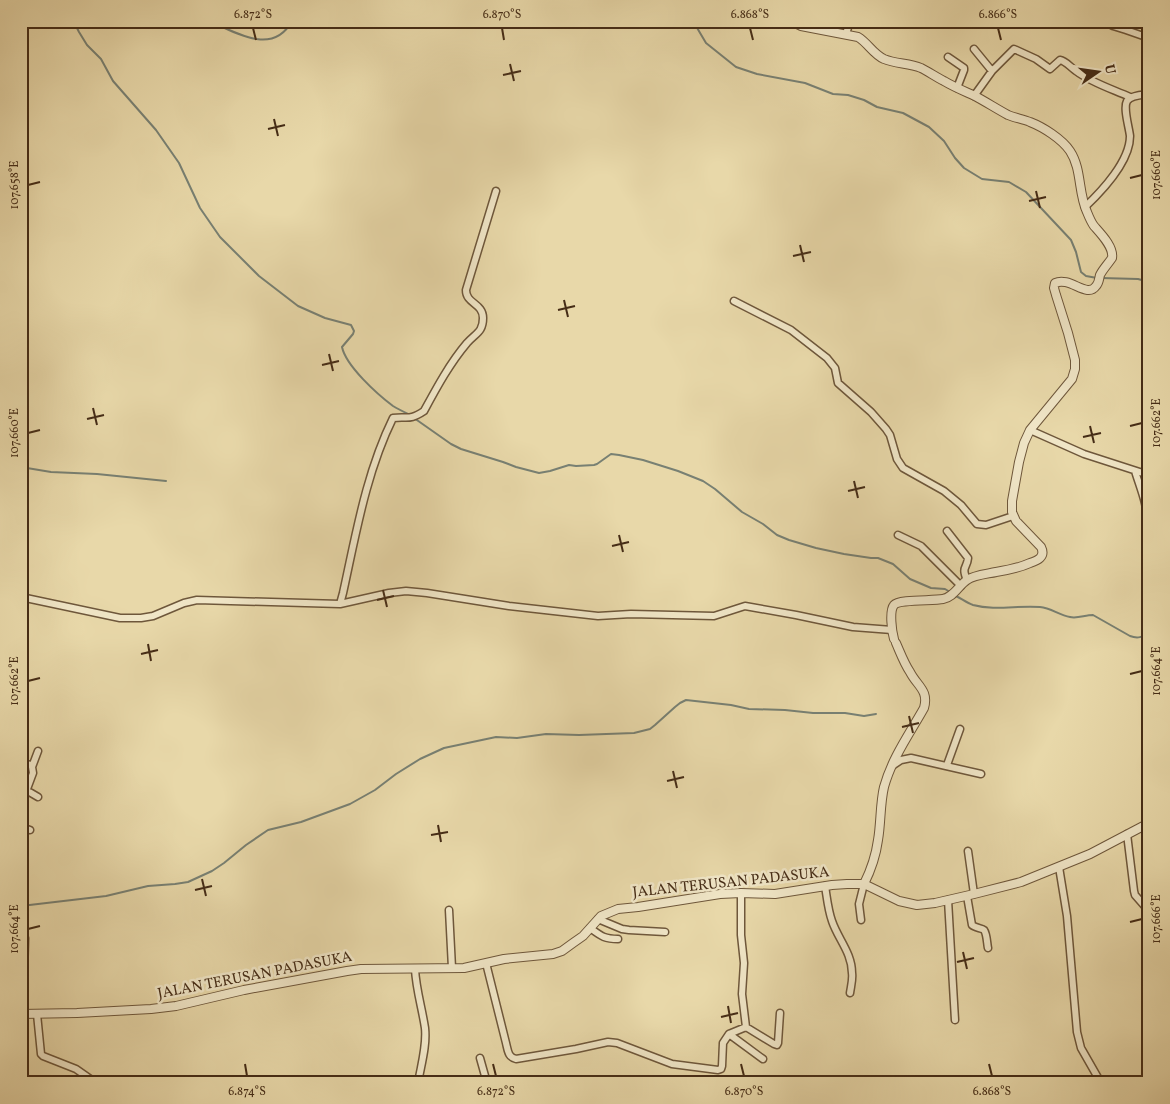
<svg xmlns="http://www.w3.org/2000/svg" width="1170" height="1104" font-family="Vollkorn,serif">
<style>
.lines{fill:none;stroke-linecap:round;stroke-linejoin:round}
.stream{stroke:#788073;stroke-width:2}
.minor-casing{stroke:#6e573b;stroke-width:9}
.tertiary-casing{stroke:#6e573b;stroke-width:10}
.minor{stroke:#f0e6c7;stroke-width:6}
.tertiary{stroke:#f0e6c7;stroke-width:8}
.ticks{fill:none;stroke:#452c16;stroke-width:2}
.labels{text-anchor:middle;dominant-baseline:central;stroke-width:5;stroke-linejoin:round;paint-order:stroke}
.street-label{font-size:15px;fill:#452c16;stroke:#f0e6c7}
.neatline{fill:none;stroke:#452c16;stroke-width:2}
.ticks-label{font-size:12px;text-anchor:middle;fill:#452c16}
</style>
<rect width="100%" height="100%" fill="#e8d8a9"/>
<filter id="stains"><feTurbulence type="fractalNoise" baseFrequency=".004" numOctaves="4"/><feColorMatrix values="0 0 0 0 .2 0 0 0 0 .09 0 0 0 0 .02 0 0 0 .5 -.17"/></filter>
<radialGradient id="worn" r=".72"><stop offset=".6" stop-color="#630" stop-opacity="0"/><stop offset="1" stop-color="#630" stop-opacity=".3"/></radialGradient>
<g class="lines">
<path class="stream" d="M76,21V26L79,32L87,45L101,59L113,81L156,130L179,163L200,208L220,237L259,276L298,306L325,318L351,325L354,331L353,334L342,347C346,366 377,394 393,406C398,409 404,412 410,415
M210,21C236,33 273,56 292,21
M693,21L706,43L736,67L757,74L805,83L833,94L848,95L864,100L877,107L903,113L929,127L944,141L955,158L964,168L982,179L1009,182L1026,192L1071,240L1076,252L1081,272L1086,276L1097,278
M1101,278L1138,279L1149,282
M414,418L451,444L461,449L503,462L516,467L539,473L550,471L569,465L576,466L594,465L597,464L611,454L619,455L643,460L678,471L703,481L715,489L742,512L763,524L777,535L789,540L816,548L844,554L871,558H878L893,564L910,579L931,588L945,589L950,592
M21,467L51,472L97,474L166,481
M956,596C962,599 967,603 973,605C995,611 1018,605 1040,607C1051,608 1059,615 1070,617C1077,619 1085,615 1093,615L1130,636C1138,639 1142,637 1149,633
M21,906L106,896L148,886L175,884L188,882L212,871L224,863L246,845L268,830L301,822L350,804L375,790L396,774L420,759L444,748L496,737L517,738L546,734L579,735L634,733L650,729L655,725L675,707L680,703L686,700L731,705L749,709L785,710L813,713H845L864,716L876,714"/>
<g class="minor-casing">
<path id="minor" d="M1104,21L1113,26L1126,30
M1128,21L1126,30L1149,38
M846,34L850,21
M974,49L992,71
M948,57L964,68V70L957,88
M974,96L992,71L1014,49L1036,59L1050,69L1060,60C1066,61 1070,67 1076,71C1092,83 1112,89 1130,97
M1085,207C1102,191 1130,161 1130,136C1129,127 1123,108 1127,101C1131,95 1143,95 1149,94
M734,301L791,330L827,358L835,368L838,383L871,412L886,429L890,435L897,459L903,468L944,491L961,505L977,524L986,525L1013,516
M1030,430L1084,454L1149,475
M1135,471C1140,488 1148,505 1147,523
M947,531L968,558C967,569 961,566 967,580
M898,535L921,546L961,586
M21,597L120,618H141L153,616L184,603L197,600L340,604L389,593L406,591L427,593L509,606L598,616L631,614L714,616L745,606L796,615L853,627L892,630
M340,604L343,593C356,534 366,473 393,418C408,416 409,421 424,411C437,387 450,363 467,343C476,333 483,332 483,318C483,303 466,304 466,290L496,191
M21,763L31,765L32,767L33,773L27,789L24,791L21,790
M947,765L960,729
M892,766L901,760L911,758L981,774
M32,767L38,751
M26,790L38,797
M21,827L30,830
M1127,834L1134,891L1135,895L1149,911
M968,851L974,894
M21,859H22
M1059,867L1067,916L1077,1032L1081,1048L1101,1083
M825,886C827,898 828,910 832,921C838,939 852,953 852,973C853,979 851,986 850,993
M741,893V935L744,963L742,994L746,1027L774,1044L777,1045L778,1043L780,1013
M967,896L972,925C975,928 982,928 984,930C987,934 987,944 988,948
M948,900L955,1020
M449,910L452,968
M598,919L622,929L629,930L665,932
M861,920L859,904L864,884
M590,928C601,936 604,939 618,939
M486,963L506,1043C508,1051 508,1057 516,1059L576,1049L608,1042L617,1043L672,1064L718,1070L721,1069L722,1066L723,1043L729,1034
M415,969C416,989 422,1008 425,1028C427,1046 421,1065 418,1083
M21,978L24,975L25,938
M37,1014L41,1054L43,1056L76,1069L96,1083
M746,1027L729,1034L763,1059
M480,1058L487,1083"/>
</g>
<g class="tertiary-casing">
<path id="tertiary" d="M791,21L801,26L858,37C868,43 873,54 884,59C896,64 909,63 921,68C929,72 936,77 944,81C954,87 964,91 975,96C986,102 997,109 1008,115C1015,118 1023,119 1030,122C1043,127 1062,139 1070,151C1082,169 1078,193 1087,212C1089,217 1091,222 1094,226C1101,234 1114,247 1112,258C1108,264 1103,269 1100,275C1099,279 1099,283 1096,286C1087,299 1070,276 1055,283L1054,288L1056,295L1068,333L1075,360V369L1072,379L1030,430L1024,443L1019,462L1012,501V512L1016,521L1041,547C1043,551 1043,555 1040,558C1038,560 1033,562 1030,563C1019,568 1008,570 996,572C987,574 974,575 967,580C958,586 954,597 943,599C933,601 899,599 894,605C889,611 892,632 894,639
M864,884C871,870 876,855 878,840C881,823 880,804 884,787C892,758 910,733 924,708C929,690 917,686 910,672C904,663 900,652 896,643
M21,1014L77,1013L151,1009L176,1006L244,990L347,971L361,969L464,968L504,959L553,954L562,951L573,943L583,936L601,916L618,909L638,907L720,894L741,893L775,894L832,885L847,884H864L899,901L917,905L935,903L974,894L1021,882L1090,854L1149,823"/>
</g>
<use href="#minor" class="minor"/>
<use href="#tertiary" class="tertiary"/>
</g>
<path class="ticks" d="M253,28L256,40M502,28L504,40M750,28L753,40M998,28L1001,40M510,64L514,81M503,75L521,71M274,119L278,136M268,129L285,125M1130,178L1142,175M28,185L40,182M1036,191L1040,208M1029,201L1046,197M800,245L804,262M793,256L811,252M564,300L568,317M558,310L575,306M329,354L333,371M322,365L339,361M93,408L97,425M87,419L104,415M1090,426L1094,443M1130,426L1142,423M28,433L40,430M1083,437L1101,433M854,481L858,498M848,491L865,487M619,535L623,552M612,546L629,542M383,590L387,607M377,600L394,596M148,644L151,661M141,654L158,650M1130,674L1142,671M28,681L40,678M909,716L913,733M902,727L919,723M673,771L677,788M667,781L684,777M438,825L441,842M431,835L448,832M202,879L206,896M195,890L212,886M1130,922L1142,919M28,929L40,926M963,952L967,969M957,962L974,958M728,1006L731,1023M721,1017L738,1013M245,1064L247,1076M493,1064L496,1076M741,1064L744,1076M989,1064L992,1076"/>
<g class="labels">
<g class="street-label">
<text transform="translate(731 883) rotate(-6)">JALAN TERUSAN PADASUKA</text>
<text transform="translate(255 976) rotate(-11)">JALAN TERUSAN PADASUKA</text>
</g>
</g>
<rect width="1170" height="1104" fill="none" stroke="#e8d8a9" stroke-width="55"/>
<g transform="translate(1098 72) rotate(77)" stroke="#f0e6c7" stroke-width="4" paint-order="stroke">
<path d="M0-4L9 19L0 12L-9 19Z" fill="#452c16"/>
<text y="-8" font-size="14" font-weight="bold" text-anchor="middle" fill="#452c16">U</text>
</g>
<rect x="28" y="28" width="1114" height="1048" class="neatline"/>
<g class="ticks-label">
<text x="253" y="18">6.872°S</text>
<text x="502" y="18">6.870°S</text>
<text x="750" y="18">6.868°S</text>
<text x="998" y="18">6.866°S</text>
<text transform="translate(1156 175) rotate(-90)" y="4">107.660°E</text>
<text transform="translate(14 185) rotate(-90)" y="4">107.658°E</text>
<text transform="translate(1156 423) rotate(-90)" y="4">107.662°E</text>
<text transform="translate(14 433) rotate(-90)" y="4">107.660°E</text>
<text transform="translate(1156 671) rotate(-90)" y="4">107.664°E</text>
<text transform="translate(14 681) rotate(-90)" y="4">107.662°E</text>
<text transform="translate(1156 919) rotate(-90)" y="4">107.666°E</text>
<text transform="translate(14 929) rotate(-90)" y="4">107.664°E</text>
<text x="247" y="1095">6.874°S</text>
<text x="496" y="1095">6.872°S</text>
<text x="744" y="1095">6.870°S</text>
<text x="992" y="1095">6.868°S</text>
</g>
<rect width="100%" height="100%" filter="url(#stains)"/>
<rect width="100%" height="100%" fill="url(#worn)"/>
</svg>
